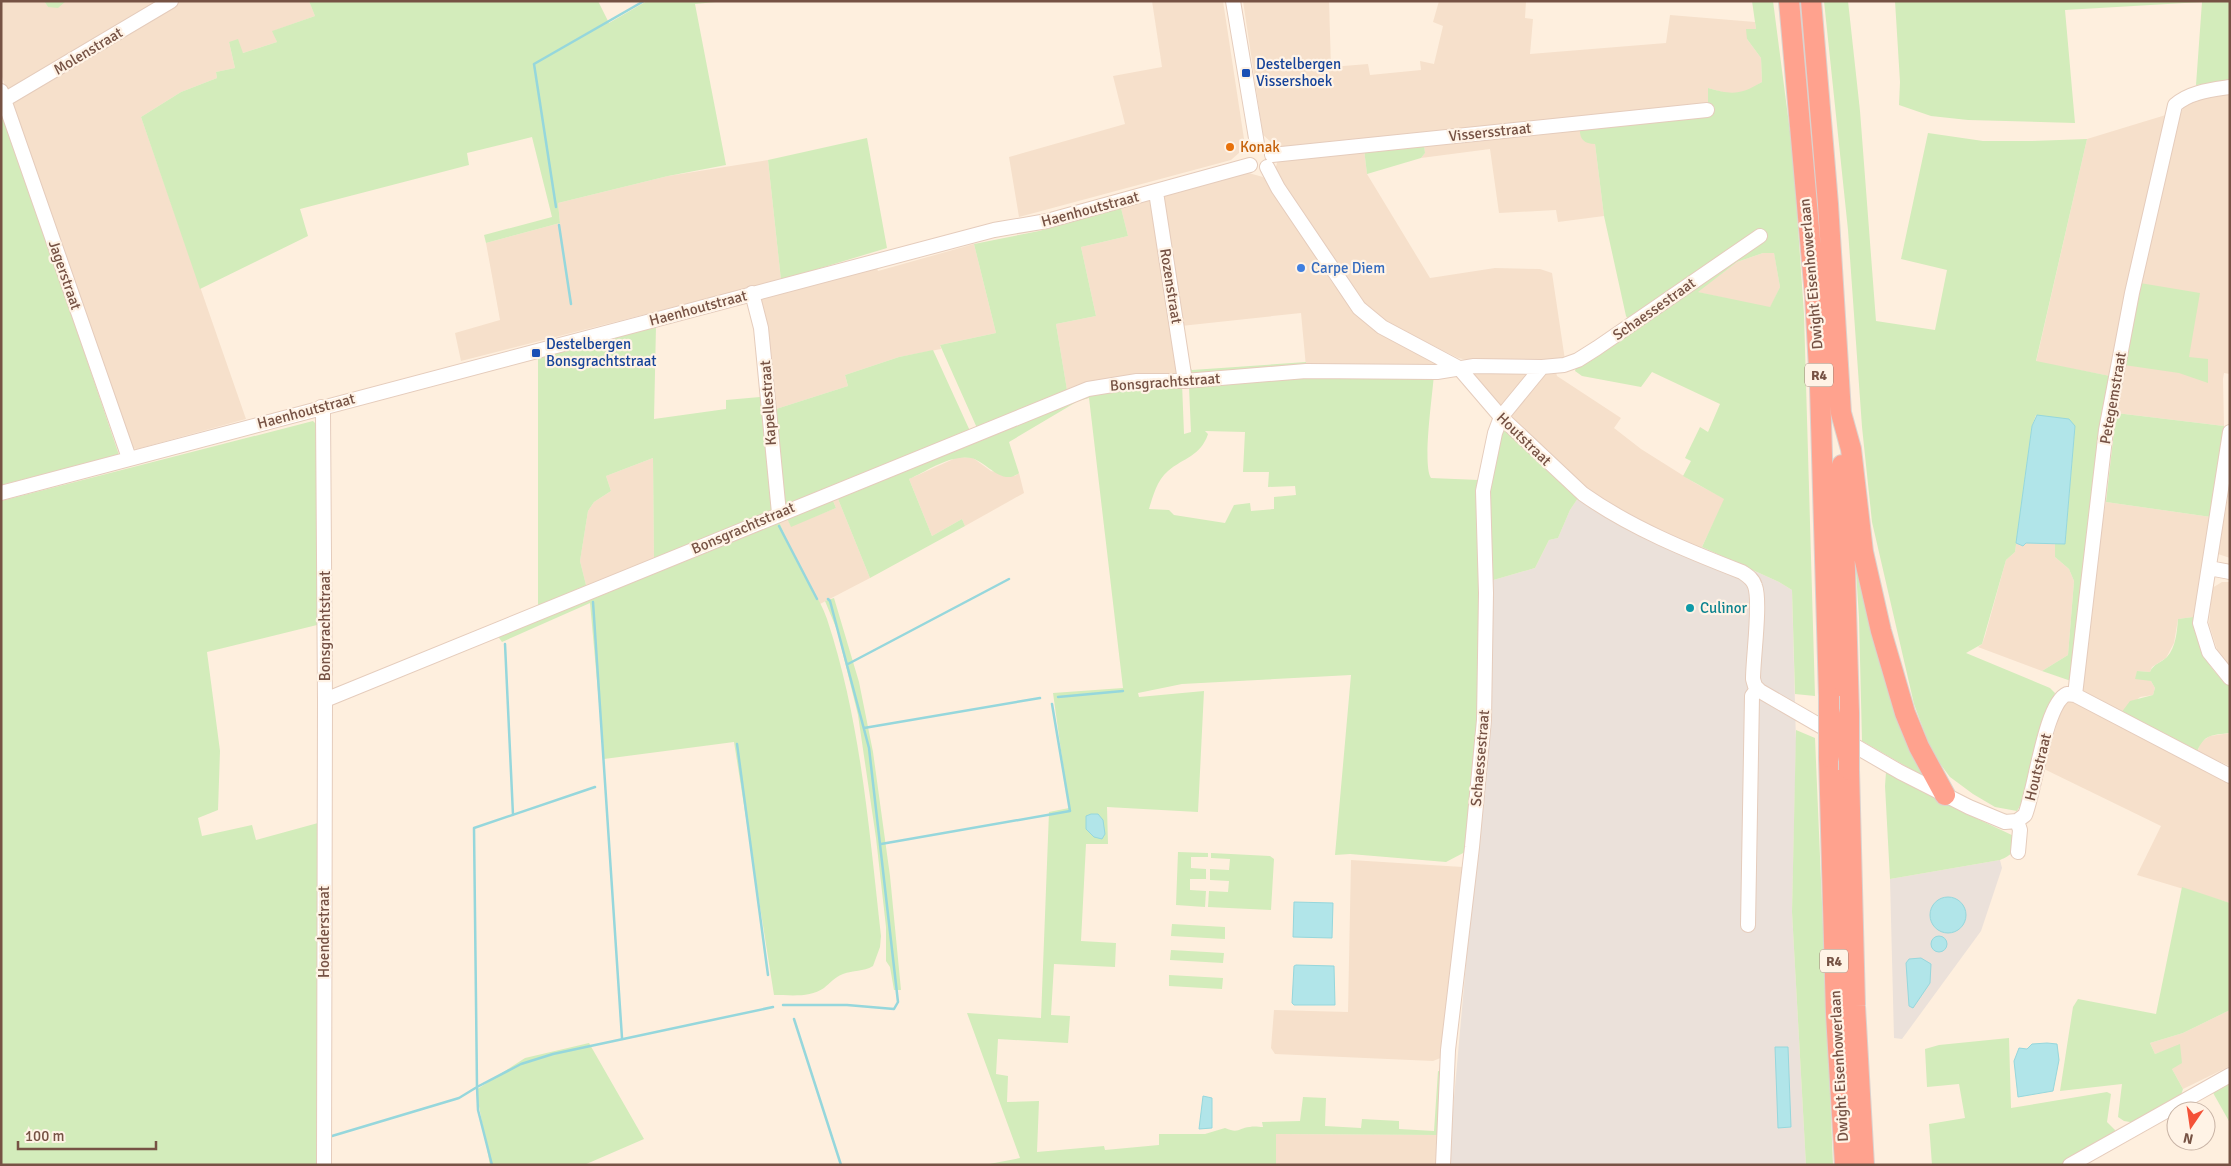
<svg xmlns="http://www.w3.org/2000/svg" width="2231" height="1166" font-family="Signika,sans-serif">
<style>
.residential{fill:#f6e0cb}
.industrial{fill:#ebe1da}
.green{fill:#d3ecbb;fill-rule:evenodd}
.water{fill:#b1e5e9;stroke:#96d7dc}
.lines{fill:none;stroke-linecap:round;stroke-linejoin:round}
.stream{stroke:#96d7dc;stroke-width:2.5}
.minor-casing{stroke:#e5ccbc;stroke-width:16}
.highway-casing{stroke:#dbd2ce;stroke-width:22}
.minor{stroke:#fff;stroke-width:14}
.highway{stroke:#ffa28e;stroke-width:20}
.highway-bridge-casing{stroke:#dbd2ce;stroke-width:22;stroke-linecap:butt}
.highway-bridge{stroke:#ffa28e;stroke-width:20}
.transit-dot{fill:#1a4fb4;stroke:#fff3e6;stroke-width:2}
.food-dot{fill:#e8710a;stroke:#fff3e6;stroke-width:2}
.shop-dot{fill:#3f7fe0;stroke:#fff3e6;stroke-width:2}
.culture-dot{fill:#0f9aa8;stroke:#fff3e6;stroke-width:2}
.labels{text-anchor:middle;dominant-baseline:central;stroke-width:4.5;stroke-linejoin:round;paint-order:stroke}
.shield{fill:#fff3e6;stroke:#9f8275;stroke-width:1}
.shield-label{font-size:14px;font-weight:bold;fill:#765244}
.street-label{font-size:15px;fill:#765244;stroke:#fff3e6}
.transit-label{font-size:15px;fill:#164399;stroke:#fff3e6;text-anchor:start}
.food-label{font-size:15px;fill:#c56008;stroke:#fff3e6;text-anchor:start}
.shop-label{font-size:15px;fill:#366cbe;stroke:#fff3e6;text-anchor:start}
.culture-label{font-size:15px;fill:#0d838f;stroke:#fff3e6;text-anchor:start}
</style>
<rect width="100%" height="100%" fill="#feefde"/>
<path class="residential" d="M1,1H44L48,7L66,1H162L8,94L1,74Z
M181,1H309L315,16L273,31L277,42L243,53L229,42L235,68L216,72L217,78L181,92L141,117L246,419L137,449L131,448L11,104L13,100Z
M1152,1H1223L1244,139L1240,152L1231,160L1019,217L1009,157L1125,124L1113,76L1162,67Z
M1243,1H1329L1331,67L1368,64L1370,75L1421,70L1420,61L1434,64L1443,26L1433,22L1439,1H1526L1525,18L1533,19L1530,54L1666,43L1670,15L1755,22L1756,29L1747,39L1761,58L1762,82L1746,92L1729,94L1708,88V106L1278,148L1263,135Z
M2230,93V374L2224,373L2223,379L2224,426L2116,413L2140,283L2179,117L2184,106L2199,99Z
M2169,114L2110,376L2036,362L2087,139Z
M1580,127L1595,144L1604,216L1558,222L1556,210L1499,213L1490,149L1421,158L1425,153L1424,144Z
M1364,149L1367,174L1430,278L1495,268L1540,269L1552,273L1565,360L1553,362L1557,376L1621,418L1614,428L1641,449L1695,483L1725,499L1696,559L1592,508L1460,375L1472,361L1458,358L1380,319L1367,307L1347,282L1275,170L1279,156Z
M768,160L781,280L461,361L455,333L500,320L486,243L560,223L558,203L668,176Z
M1245,172L1263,177L1270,184L1331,281L1355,313L1370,327L1439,364L1438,367H1306L1301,313L1181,326L1160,195Z
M1153,199L1179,370L1176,374L1109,380L1067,390L1056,324L1096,316L1081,247L1128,236L1121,208Z
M974,244L996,333L940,345L941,349L899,357L845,375L848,386L773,410L759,300L876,266L878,271Z
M1774,252L1780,287L1770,308L1697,292L1737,262L1763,253Z
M958,457L973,458L991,471L1015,476L1019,473L1024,493L965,526L962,519L932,536L909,479Z
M653,458L654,561L587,589L580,561L588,511L594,502L611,491L606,476Z
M2230,485V558L2218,554Z
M836,494L870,578L820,604L794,556L777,517L785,514L791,526L836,508L831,496Z
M2106,502L2211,517L2193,617L2178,619L2174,643L2166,658L2152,667L2150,672L2137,671L2151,681L2155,688L2153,695L2140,697L2121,713L2081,694L2091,584Z
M2016,543L2023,546L2026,543L2055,544V557L2069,569L2074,581L2068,655L2042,671L1978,647L1982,644L1985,636L2006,560L2015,552Z
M2222,582H2230V669L2219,656L2209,624L2212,588Z
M2072,699L2230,780V903L2137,875L2161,826L2044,769L2061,709L2067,701Z
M2230,733V766L2197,752L2201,742L2210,736Z
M1351,860L1463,867L1443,1057L1433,1061L1275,1054L1271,1048L1274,1010L1348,1012Z
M2230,1010V1066L2183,1089L2172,1069L2180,1045L2155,1054L2150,1043L2183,1033Z
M1276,1134L1438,1135L1436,1165H1276Z"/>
<path class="industrial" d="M1578,498L1696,559L1702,547L1779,582L1792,590L1796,742L1792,912L1806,1165H1448L1490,696V581L1535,568L1549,540L1558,538L1570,510Z
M2000,860L2002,868L1981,931L1902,1039L1894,1038L1890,879Z"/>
<path class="green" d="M44,1H66L58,8L48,7Z
M309,1H598L609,23L647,1H726L695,4L726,165L668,176L558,203L560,223L486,243L484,235L552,217L532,137L467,153L469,165L300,209L308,236L200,289L141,117L181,92L217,78L216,72L235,68L229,42L238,39L243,53L277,42L272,31L315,16Z
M1752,1H1773L1793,155L1804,314L1815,696L1795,694L1792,590L1779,582L1702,547L1724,499L1683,476L1691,461L1685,458L1700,427L1708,432L1720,404L1652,372L1641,387L1582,376L1575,371L1576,367L1633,328L1626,316L1604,216L1595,144C1583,144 1579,138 1580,127L1708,114V88C1732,95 1740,95 1762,82L1761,58L1747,39L1746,29H1756ZM1763,253H1774L1780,287L1770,307L1698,292L1737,262Z
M1824,1H1848L1860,111L1876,321L1935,330L1947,270L1901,259L1928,133L1983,141H2031L2087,139L2036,361L2110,376L2071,681L2042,671L2068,655L2074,581L2069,569L2055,557V544H2065L2075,426L2036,415L2032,426L2015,552L2006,560L1982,644L1966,653L2050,688L2055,693L2037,745L2024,799L2017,811L1995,807L1973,794L1950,777L1932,753L1914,704L1872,522L1862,427L1848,230Z
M1895,1H2230V82L2196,85L2202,2L2065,10L2075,123L1968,120L1931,116L1899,105L1900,82Z
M1,106L119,455L1,485Z
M867,138L887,248L781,280L768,160Z
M1424,144L1425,153L1421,158L1367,174L1364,149Z
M1121,208L1128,236L1081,247L1096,316L1056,324L1067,390L977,428L940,345L996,333L974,244L1039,231Z
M2140,283L2200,293L2189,357L2208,359V383L2179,373L2124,365Z
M656,326L654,419L726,409V400L760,397L772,508L770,513L654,561L653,458L606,476L611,491L594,502L588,511L580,561L587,589L777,517C783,530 788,543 794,556C804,577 819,596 827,619C861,721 869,830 881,936L880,947L873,966C863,972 853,970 843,974C835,977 830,983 824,988C810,998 790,995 774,995L734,742L604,759L590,603L502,642L497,635L538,617V358Z
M1181,326H1184L1189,367L1192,370L1306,362V367L1193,375L1188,373Z
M933,350L970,431L784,506L773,410L848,386L845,375L899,357Z
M1434,373C1433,393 1422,464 1431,478L1479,480L1482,664L1467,851L1446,862L1350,854L1335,855L1351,675L1182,684L1138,693L1139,697L1204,691L1198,812L1107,807L1108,844H1086L1081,941L1116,943L1115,967L1054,964L1051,1015L1070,1016L1068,1043L998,1039L996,1074L1008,1076L1007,1102L1039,1101L1037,1152L1104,1146L1105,1150L1159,1145V1134H1205L1225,1128C1239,1134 1238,1128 1250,1127C1254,1126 1259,1127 1263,1127L1262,1122L1300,1121L1303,1097L1326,1098L1325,1126L1361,1128L1362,1119L1399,1121V1129L1434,1131L1438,1071L1442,1072L1438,1135L1276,1134V1165H984L1020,1158L967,1013L1041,1018L1049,812L1069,808L1053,693L1123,688L1089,398L1078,401L1009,442L1019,473C1002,487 986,461 971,458C951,454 927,471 909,479L932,536L962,519L965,526L870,578L836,494L1093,390L1182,383L1184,434L1191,432L1189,387L1194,381ZM1205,431L1245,432L1243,472H1269L1268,487L1295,486L1296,495L1274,497V509L1251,511L1250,503L1234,505L1225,523L1174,515L1169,510L1149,509C1153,496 1157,480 1168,471C1183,458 1201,456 1208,434Z
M2116,413L2224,426L2211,517L2106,502Z
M313,421L317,425V625L207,652L220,751L218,810L198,818L202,836L252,825L256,840L318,823V1165H1V501Z
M1506,429L1578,498L1570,510L1558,538L1549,540L1535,568L1490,581L1488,487L1502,430Z
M831,496L836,508L791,527L785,514Z
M1855,555L1928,779L1862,741L1859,618Z
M834,598L859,682L873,752L890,876L901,990H894L890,967L886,961V927L876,838L858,715L837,630L825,601Z
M2193,617C2197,623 2196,632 2198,640C2202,656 2215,676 2230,685V733C2212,735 2204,734 2197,752L2121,713L2130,701L2153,695L2155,688L2151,681L2135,679L2137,671L2150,672C2153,664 2161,663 2167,657C2176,647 2177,631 2178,619Z
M1796,730L1815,738L1833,1165H1806L1792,912Z
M1886,772L1944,803L2016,837C2016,851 2012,855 2000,860L1890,879L1885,786Z
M1178,852L1208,853V857H1191V868L1206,869V879H1190V890L1206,891L1205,907L1176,905Z
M1211,853L1270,856L1274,859L1271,910L1208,907L1209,891L1228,892L1229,881L1210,880V869L1229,870L1230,859L1211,858Z
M2182,887L2230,903V1010L2183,1033L2150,1043L2155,1054L2180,1044L2182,1063L2172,1069L2183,1089L2181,1095L2136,1123L2124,1121L2118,1117L2122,1084L2060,1091L2073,1007L2078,999L2156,1014Z
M1172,924L1225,927V939L1171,936Z
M1171,950L1224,953L1223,963L1170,960Z
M1169,975L1223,978L1222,989L1169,986Z
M2009,1038L2011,1108L2107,1092L2111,1094L2107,1122L2115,1130L2114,1135L2062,1165H1932L1929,1124L1965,1118L1959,1084L1927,1087L1925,1049L1939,1045Z
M589,1043L644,1139L584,1165H490L476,1090L525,1058Z
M2230,1081V1123L2212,1091Z"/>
<path class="water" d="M2037,415L2069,419L2075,426L2065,544L2026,543L2023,546L2016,543L2032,426Z
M1091,814H1098L1103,820L1105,834L1102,839L1094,837L1086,829V816Z
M1930 915a18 18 0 1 1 36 0a18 18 0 1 1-36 0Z
M1294,902L1333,903L1332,938L1293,937Z
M1931 944a8 8 0 1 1 16 0a8 8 0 1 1-16 0Z
M1921,958L1931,964L1930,983L1913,1008L1909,1006L1906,963L1909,959Z
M1296,965L1334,966L1335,1005H1294L1292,1003L1294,966Z
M2047,1043L2057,1044L2059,1060L2053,1091L2018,1097L2014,1061L2019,1048L2027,1049L2032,1044Z
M1775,1047H1788L1791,1127L1778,1128Z
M1203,1096L1212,1098V1128L1199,1129Z"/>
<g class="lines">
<path class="stream" d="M556,207L534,64L644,1
M559,225L571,304
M779,526L817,599
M593,602L622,1038
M505,644L513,815
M848,664L1009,579
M1058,697L1123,691
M864,728L1040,698
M737,744L768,975
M881,844L1070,811L1052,704
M783,1005H847L894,1009L898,1002L869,748L830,601L828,599
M794,1019L841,1165
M332,1136L459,1098L477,1087L474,828L595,787
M492,1165L478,1110L477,1087L521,1064L553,1054L773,1007"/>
<g class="minor-casing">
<path id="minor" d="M1233,1L1257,144
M1,91L129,458
M4,100L171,1
M1272,155L1707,110
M1267,167L1278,188L1359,308L1382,327L1459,368L1501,417L1583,494C1631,528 1688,551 1742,572C1748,576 1753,579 1755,586C1761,602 1753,658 1753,679L1755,686L1760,691L1900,772L1969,807L2005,822L2017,821L2025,815C2035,791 2045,703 2067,694L2075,695L2230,776
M1156,192L1185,381
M752,293L761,328L779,513
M321,407L323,413L325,700L324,1165
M2230,432L2200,623L2209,652L2230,678
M1,493L994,230L1047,221L1250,165
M2209,568L2230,572
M2075,695L2106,430L2132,293L2175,105C2190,92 2210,90 2230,87
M325,700L1088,389L1137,381H1185L1306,371L1437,372L1474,366L1542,367L1564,365L1578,360L1597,348L1760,236
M2017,821L2020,830L2018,852
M1748,925L1752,696L1757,689
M1443,1165L1448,1050L1472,847L1484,720L1486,593L1483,491L1495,433L1501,417L1542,367
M2070,1165L2230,1075"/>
</g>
<g class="highway-casing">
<path id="highway" d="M1789,1L1815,296L1820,387L1829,696
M1811,1L1828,204L1841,413L1851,449L1863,552L1881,631L1905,713L1919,747L1945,795
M1842,465L1849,713
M1829,757L1836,1014L1845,1165
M1849,770L1855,1006L1864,1165"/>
</g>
<use href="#minor" class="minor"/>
<use href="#highway" class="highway"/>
<g class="highway-bridge-casing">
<path id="highway-bridge" d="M1829,696V757
M1849,713V770"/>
</g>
<use href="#highway-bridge" class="highway-bridge"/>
</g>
<g class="transit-dot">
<rect x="1241" y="68" width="10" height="10" rx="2.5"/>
<rect x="531" y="348" width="10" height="10" rx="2.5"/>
</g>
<circle class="food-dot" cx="1230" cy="147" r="5"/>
<circle class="shop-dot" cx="1301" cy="268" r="5"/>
<circle class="culture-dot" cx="1690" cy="608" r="5"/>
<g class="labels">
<g class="shield">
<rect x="1805" y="363.5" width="28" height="23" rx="4"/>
<rect x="1820" y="949.5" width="28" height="23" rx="4"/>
</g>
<g class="shield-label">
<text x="1819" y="375">R4</text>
<text x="1834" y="961">R4</text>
</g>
<g class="street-label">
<text transform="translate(88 51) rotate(-31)">Molenstraat</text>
<text transform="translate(1490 132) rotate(-6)">Vissersstraat</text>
<text transform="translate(1090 209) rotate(-15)">Haenhoutstraat</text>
<text transform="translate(1811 274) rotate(-95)">Dwight Eisenhowerlaan</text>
<text transform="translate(65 275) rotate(71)">Jagerstraat</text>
<text transform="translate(1171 286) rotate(81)">Rozenstraat</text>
<text transform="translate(698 308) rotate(-15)">Haenhoutstraat</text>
<text transform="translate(1654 309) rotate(-35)">Schaessestraat</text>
<text transform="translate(1165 382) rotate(-4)">Bonsgrachtstraat</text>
<text transform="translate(2113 398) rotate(-80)">Petegemstraat</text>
<text transform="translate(768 403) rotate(-94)">Kapellestraat</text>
<text transform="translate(306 411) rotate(-15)">Haenhoutstraat</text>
<text transform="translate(1524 439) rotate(44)">Houtstraat</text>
<text transform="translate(743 528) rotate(-23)">Bonsgrachtstraat</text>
<text transform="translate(325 626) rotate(-90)">Bonsgrachtstraat</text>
<text transform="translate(1480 758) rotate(-85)">Schaessestraat</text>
<text transform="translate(2038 767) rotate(-76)">Houtstraat</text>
<text transform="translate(324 932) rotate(-90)">Hoenderstraat</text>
<text transform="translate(1839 1066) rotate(-93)">Dwight Eisenhowerlaan</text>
</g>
<g class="transit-label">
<text x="1256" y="64">Destelbergen<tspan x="1256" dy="17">Vissershoek</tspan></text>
<text x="546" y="344">Destelbergen<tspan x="546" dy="17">Bonsgrachtstraat</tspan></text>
</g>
<g class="food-label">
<text x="1240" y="147">Konak</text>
</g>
<g class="shop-label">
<text x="1311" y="268">Carpe Diem</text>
</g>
<g class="culture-label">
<text x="1700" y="608">Culinor</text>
</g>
</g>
<rect width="2231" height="1166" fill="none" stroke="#765244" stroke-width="5"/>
<g transform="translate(2191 1126) rotate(193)"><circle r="24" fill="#fff3e6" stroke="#c8b3a5"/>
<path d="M0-4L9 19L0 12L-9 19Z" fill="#f45137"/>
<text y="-8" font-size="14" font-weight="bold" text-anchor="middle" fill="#765244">N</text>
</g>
<path d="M18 1141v8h138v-8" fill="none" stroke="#765244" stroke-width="2.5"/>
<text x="25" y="1141" font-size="15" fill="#765244" stroke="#fff3e6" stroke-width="4" paint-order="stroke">100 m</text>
</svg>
